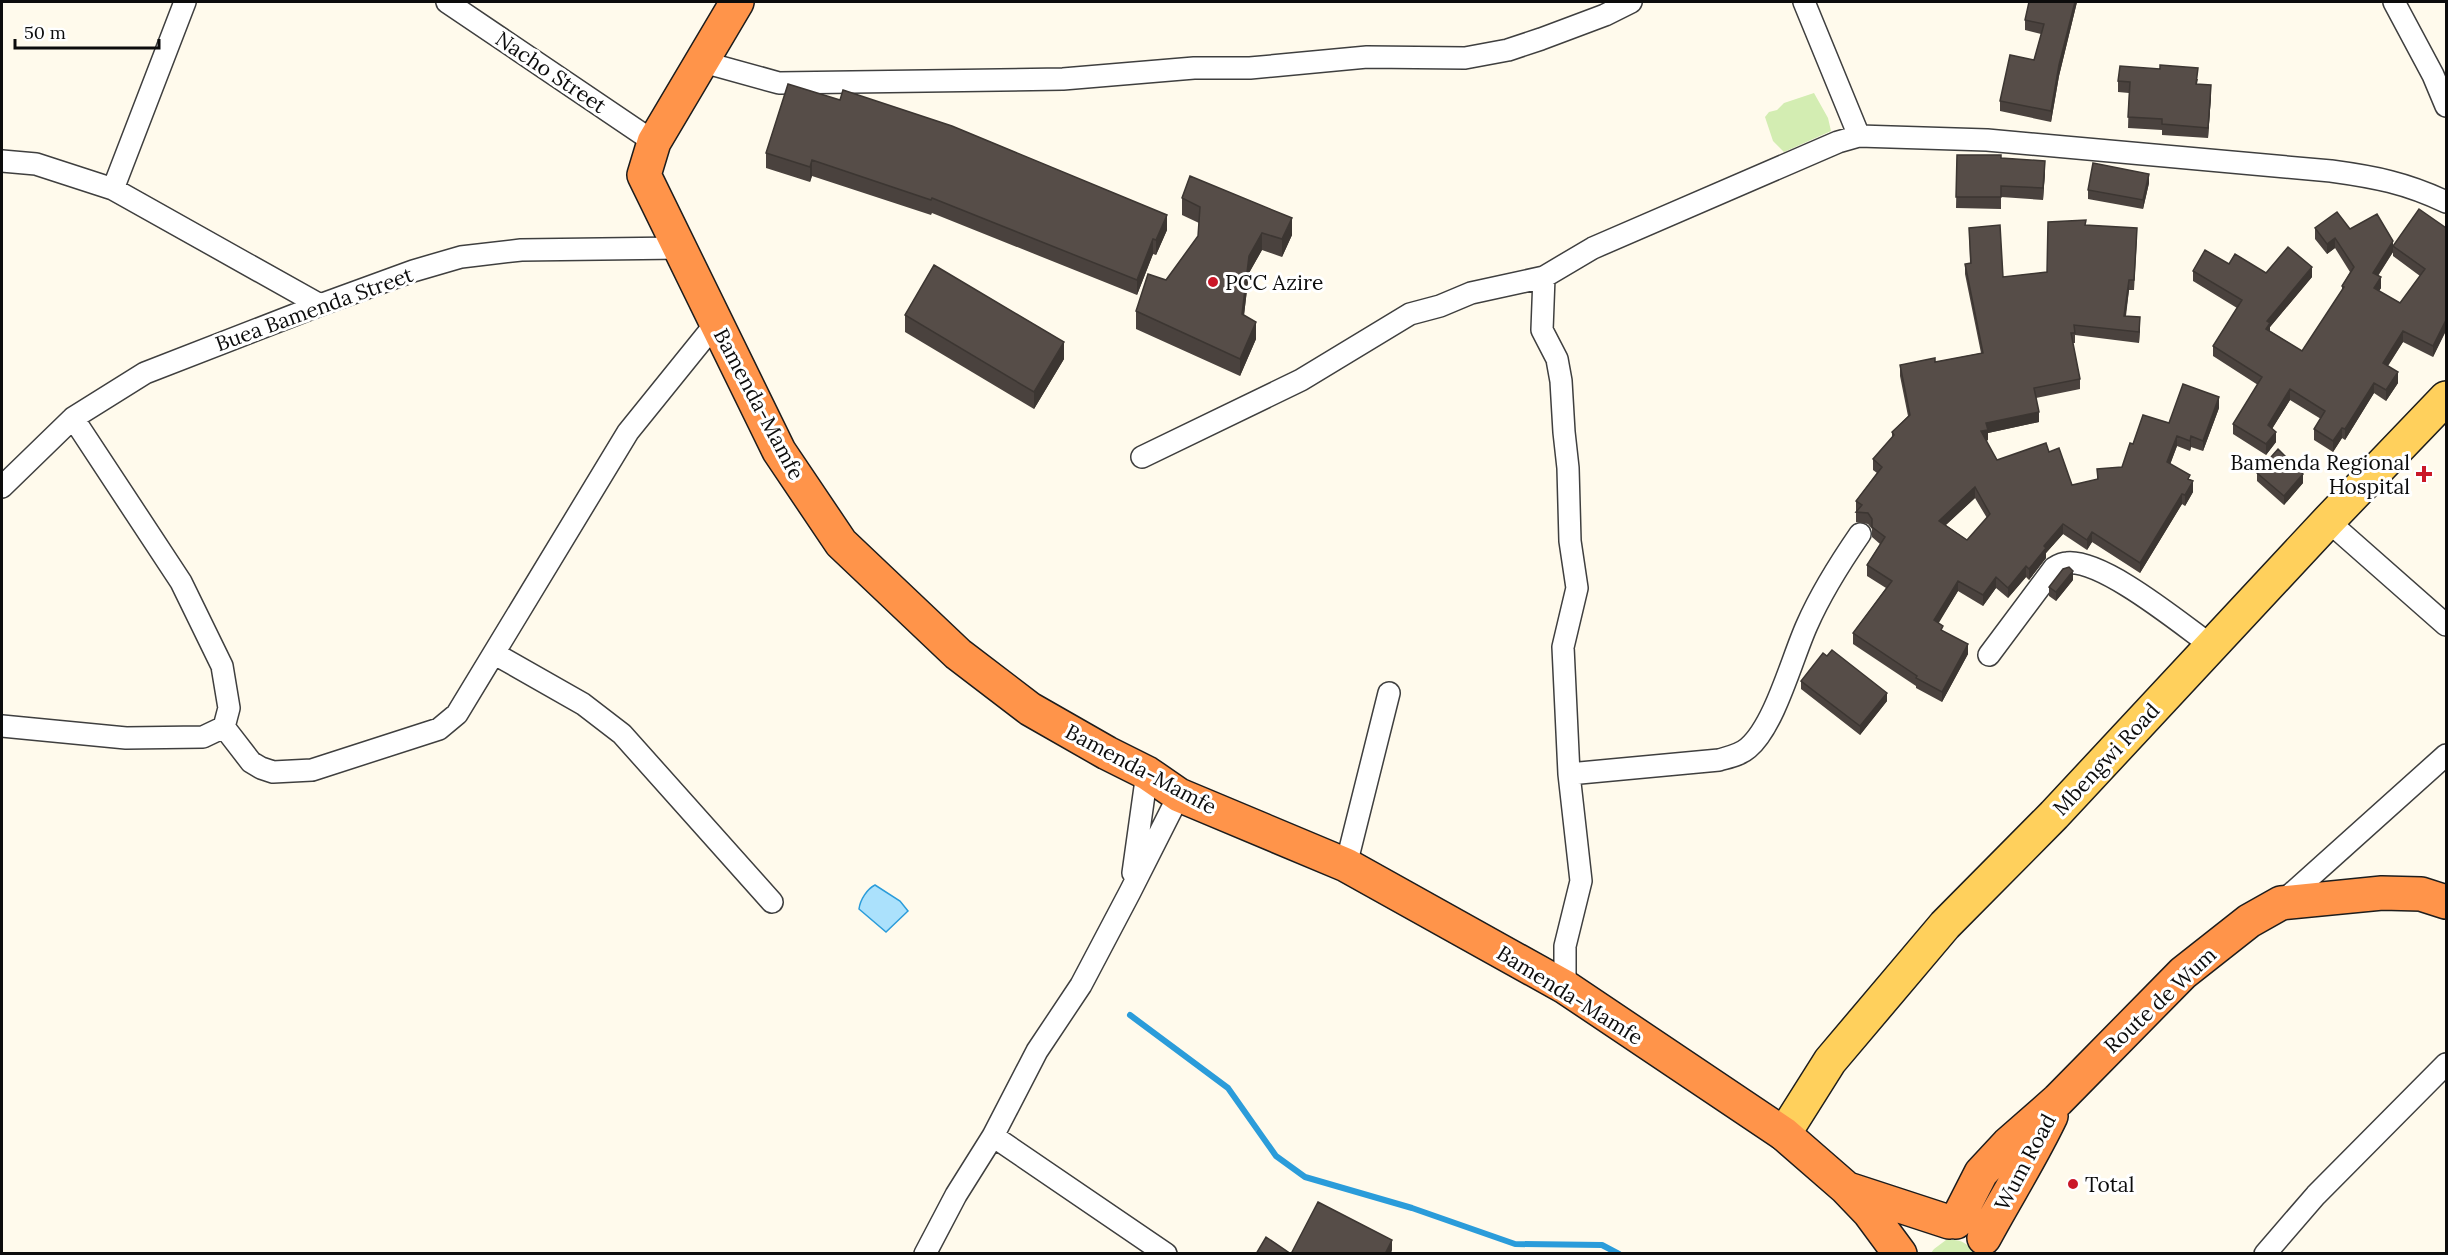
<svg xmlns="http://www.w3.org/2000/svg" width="2448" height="1255" font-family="Lora,serif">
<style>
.green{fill:#d3edb2}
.water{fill:#abe1fc;stroke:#2b9cda;stroke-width:1.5}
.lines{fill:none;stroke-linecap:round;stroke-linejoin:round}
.stream{stroke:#2b9cda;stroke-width:6}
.street-casing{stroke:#3f3f3f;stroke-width:24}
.primary-casing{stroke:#1d1d1d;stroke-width:36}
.highway-casing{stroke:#1d1d1d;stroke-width:36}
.street{stroke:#fff;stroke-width:21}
.primary{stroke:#ffd05c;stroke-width:33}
.highway{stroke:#ff944a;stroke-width:33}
.wall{fill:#4a423e;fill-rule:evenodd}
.shaded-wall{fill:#3c3632}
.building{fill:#564d48;stroke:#3c3632;stroke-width:1.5;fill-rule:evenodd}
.poi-dot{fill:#ca1728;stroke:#fff;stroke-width:2}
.labels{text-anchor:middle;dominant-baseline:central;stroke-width:6;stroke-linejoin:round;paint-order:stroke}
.street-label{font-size:21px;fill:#0c0c0c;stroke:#fff}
.poi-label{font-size:21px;fill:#0c0c0c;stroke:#fff;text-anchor:start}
</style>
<rect width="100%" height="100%" fill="#fffaec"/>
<path class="green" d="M1814,93L1828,118L1831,131L1784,152L1773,141L1765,117L1769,112L1777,110L1784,103Z
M1946,1240C1959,1239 1967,1242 1974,1253H1931L1934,1249Z"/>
<path class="water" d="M875,885L900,901L908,911L886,932L859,909C860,900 867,889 875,885Z"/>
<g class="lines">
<path class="stream" d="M1130,1015L1228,1088L1276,1156L1305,1177L1412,1208L1515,1244L1602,1245L1619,1254"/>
<g class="street-casing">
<path id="street" d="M447,2L654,142
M1804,2L1859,136
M2394,2L2433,75L2446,106
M703,62L779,83L1063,79L1194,68H1250L1367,57L1465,58L1508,50L1541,39L1605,15L1631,2
M2,161L36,164L113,189L320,305
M113,189L185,2
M1544,277L1542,330L1557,359L1561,381L1564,432L1568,468L1570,541L1577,588L1563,647L1569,774L1581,881L1565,946V987
M1142,457L1301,380L1410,314L1440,306L1471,293L1544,277L1593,248L1838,142L1859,136L1987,140L2331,171C2375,177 2406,183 2446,202
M2,487L73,418L145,373L320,305L413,271L461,257L521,250L681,248
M2328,521L2446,625
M495,654L583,704L622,734L772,902
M1989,655L2054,568C2057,566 2063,563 2067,563C2103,559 2181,624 2212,646
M2,726L126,738L203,737L224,727L229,708L222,666L181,582L73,418
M224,727L251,762L261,768L273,772L312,770L439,729L457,714L628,432L716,323
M1569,774L1719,760C1729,757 1740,755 1748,748C1775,725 1792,658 1807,625C1821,593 1840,563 1860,534
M1346,865L1389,693
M1133,873L1147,773
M2281,903L2446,755
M993,1136L1166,1254
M925,1254L956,1195L993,1136L1037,1051L1081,985L1130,892L1179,795
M2265,1254L2316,1195L2446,1064"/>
</g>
<g class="primary-casing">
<path id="primary" d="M1784,1134L1830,1061L1945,925L2054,815L2328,521L2446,398"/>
</g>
<g class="highway-casing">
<path id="highway" d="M737,2L654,142L644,175L779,451L841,543L958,654L1030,709L1107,753L1147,773L1179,795L1346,865L1565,987L1784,1134L1846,1188L1869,1212L1900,1254
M1848,1189L1949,1222
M1956,1222L1981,1173L2008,1144L2058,1100L2183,973L2249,921L2281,903L2382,893L2421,894L2446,902
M1984,1238C2006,1197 2031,1158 2051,1116"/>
</g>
<use href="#street" class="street"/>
<use href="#primary" class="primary"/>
<use href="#highway" class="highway"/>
</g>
<path class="wall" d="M2077,2L2059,76L2051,122L2000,111V101L2034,60L2041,34L2025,30V20Z
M2198,79L2197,84L2211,96L2208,138L2162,135V130L2128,128L2129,93L2118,92V81Z
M788,84L1167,230L1156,255L1153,254L1137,295L932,213L931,215L812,176L810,182L766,168V153Z
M1957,155L2001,158L2045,172L2043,200L2001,197V209L1956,208Z
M2149,183L2143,209L2088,199V190Z
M1182,198L1292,235L1282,257L1262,250L1249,273L1244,315L1256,339L1240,376L1136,329V311L1166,280L1198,236L1199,223L1182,215Z
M2085,225L2137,238L2134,290H2129L2126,316L2140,328L2139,343L2075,335V343H2073L2080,379V389L2036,398L2039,422L1988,433V440L1986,441L1997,460L2049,452L2072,485L2097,480V469L2122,467L2133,444L2169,423L2219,408L2203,451L2191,447L2190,451L2177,446L2170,464L2190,480L2193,492L2185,506L2182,504L2140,573L2092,542L2087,550L2063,534L2046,553V558L2029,580L2026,577L2008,598L1996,588L1983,606L1958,591L1938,623L1943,631L1968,654L1942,702L1916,688V686L1853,644V633L1886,588L1867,576V565L1880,544L1872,537V529L1868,524L1856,522V501L1877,473L1873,470V459L1892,438V432L1908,416L1900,376V365L1935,362L1981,353L1965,274V264L1970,263L1969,228L2003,277L2047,272ZM1975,498L1987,518L1967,540L1946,525Z
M2315,228L2350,229L2393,245L2446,228V331L2433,357L2403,342L2388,366L2398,383L2386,401L2374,393L2345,440L2342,438L2333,452L2314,440V429L2321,419L2290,400L2272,429L2276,442L2266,455L2233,434V424L2258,385L2213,356V346L2237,308L2193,281V271L2229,264L2266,273L2312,277L2270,327V331L2302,351L2342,290V286L2350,272L2335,248L2327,254L2315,239ZM2393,252V256L2420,276L2400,303L2379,291L2381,288L2378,276Z
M905,315L1064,359L1034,409L905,332Z
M2257,473L2303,483L2284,505L2257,481Z
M2073,580L2056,601L2049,596V587Z
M1801,681L1887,701L1860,735L1801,689Z"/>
<path class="shaded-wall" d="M2075,2H2077L2059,76L2051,122V111L2059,65Z
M2211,85V96L2208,138V128Z
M812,160V176L810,182V167Z
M2045,161V172L2043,200V188Z
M2149,174V183L2143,209V200Z
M1167,215V230L1156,255V240Z
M1292,218V235L1282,257V239Z
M1262,233V250L1249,273L1242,332V314L1249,256Z
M2335,238V248L2327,254V244Z
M1153,239V254L1137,295V280Z
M2393,241V252L2373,283V273Z
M2312,267V277L2270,327V333L2266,339L2267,321Z
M2381,277V288L2374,298V288Z
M2129,280V290L2124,326V316Z
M2140,317V328L2139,343V332Z
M2446,320V330L2433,357V346Z
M1256,322V339L1240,376V359Z
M2403,331V342L2383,373V363Z
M1064,342V359L1034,409V392Z
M2398,372V383L2386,401V390Z
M2374,383V393L2345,440V429Z
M2290,389V400L2268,435V425Z
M2219,397V408L2203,451V441Z
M2039,412V422L1988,433V440L1981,442V431L1986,423Z
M2342,428V438L2333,452V441Z
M2276,432V442L2266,455V444Z
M2177,436V446L2167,473V462Z
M2191,436V447L2190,451V441Z
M2303,474V483L2284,505V496Z
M2193,481V492L2185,506V495Z
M1975,487V498L1939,531V521Z
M2182,494V504L2140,573V563Z
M2063,524V534L2046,553V558L2029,580V569L2044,546Z
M2092,532V542L2087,550V540Z
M2026,566V577L2008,598V588Z
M2073,571V580L2056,601V592Z
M1996,577V588L1983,606V595Z
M1958,581V591L1934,631V620Z
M1968,644V654L1942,702V692Z
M1887,693V701L1860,735V726Z
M1392,1240V1250L1391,1254H1385Z"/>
<path class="building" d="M2029,2H2075L2059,65L2051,111L2000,101L2010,55L2034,60L2044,24L2025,20Z
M2160,65L2198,68L2196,84L2211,85L2208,128L2162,124V119L2128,117L2130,82L2118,81L2120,66L2160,69Z
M788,84L840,100L843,90L952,126L1167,215L1156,240L1153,239L1137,280L932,198L931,200L812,160L810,167L766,153Z
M1957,155H2001V158L2045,161L2043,188L2001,186V197H1956Z
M2093,163L2149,174L2143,200L2088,190Z
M1190,176L1292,218L1282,239L1262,233L1249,256L1242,314L1256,322L1240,359L1136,311L1148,274L1166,280L1198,236L1200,207L1182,198Z
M2419,209L2446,228V320L2433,346L2403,331L2383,363L2398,372L2386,390L2374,383L2345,429L2342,428L2333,441L2314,429L2325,411L2290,389L2268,425L2276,432L2266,444L2233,424L2262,377L2213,346L2242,300L2193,271L2205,250L2229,264L2235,254L2266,273L2288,247L2312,267L2267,321L2270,323L2266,329L2302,351L2344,287L2342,286L2354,267L2335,238L2327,244L2315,228L2337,212L2350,229L2377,214L2393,241L2373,273L2381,277L2374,288L2400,303L2425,269L2393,246Z
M2086,220L2085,225L2137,228L2134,280H2129L2124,316L2140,317L2139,332L2074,325L2075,333H2071L2080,379L2034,388L2039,412L1986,423L1988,430L1981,431L1997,460L2046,443L2049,452L2059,448L2072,485L2098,479L2097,469L2122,467L2130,443L2133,444L2143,415L2169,423L2183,384L2219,397L2203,441L2191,436L2190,441L2177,436L2167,462L2190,475L2188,479L2193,481L2185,495L2182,494L2140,563L2092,532L2087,540L2063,524L2044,546L2046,548L2029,569L2026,566L2008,588L1996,577L1983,595L1958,581L1934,620L1943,626L1941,630L1968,644L1942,692L1916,678L1917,676L1853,633L1892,581L1867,565L1885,537L1872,527V519L1868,513L1856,512L1862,505L1856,501L1882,467L1873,459L1894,435L1892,432L1910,415L1900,365L1935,358V362L1983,353L1965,264L1971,263L1969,228L2000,225L2003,277L2047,272L2048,222ZM1975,487L1990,514L1967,540L1939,521Z
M934,265L1064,342L1034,392L905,315Z
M2278,449L2303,474L2284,496L2257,473Z
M2069,567L2073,571L2056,592L2049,587L2063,569Z
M1832,650L1887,693L1860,726L1801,681L1823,653L1827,656Z
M1318,1202L1392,1240L1385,1254H1291Z
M1266,1237L1291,1254H1256Z"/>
<g class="poi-dot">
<circle cx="1213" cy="282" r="6"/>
<path d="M2421 465h6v6h6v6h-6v6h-6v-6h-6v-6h6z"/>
<circle cx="2073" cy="1184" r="6"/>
</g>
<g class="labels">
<g class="street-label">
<text transform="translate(551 72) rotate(34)">Nacho Street</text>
<text transform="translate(314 309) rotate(-20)">Buea Bamenda Street</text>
<text transform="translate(759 404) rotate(62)">Bamenda-Mamfe</text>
<text transform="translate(2106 759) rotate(-47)">Mbengwi Road</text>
<text transform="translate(1141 769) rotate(28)">Bamenda-Mamfe</text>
<text transform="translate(1570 995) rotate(32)">Bamenda-Mamfe</text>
<text transform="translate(2160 1000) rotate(-43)">Route de Wum</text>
<text transform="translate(2025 1162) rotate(-62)">Wum Road</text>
</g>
<g class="poi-label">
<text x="1225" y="282">PCC Azire</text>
<text x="2410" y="462" text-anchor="end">Bamenda Regional<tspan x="2410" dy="24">Hospital</tspan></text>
<text x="2085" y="1184">Total</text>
</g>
</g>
<rect width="2448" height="1255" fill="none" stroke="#0c0c0c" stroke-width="6"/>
<path d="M15 39v9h144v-9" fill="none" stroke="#0c0c0c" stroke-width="3"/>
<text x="24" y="39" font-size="18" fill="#0c0c0c" stroke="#ffffff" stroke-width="4.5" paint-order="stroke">50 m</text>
</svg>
